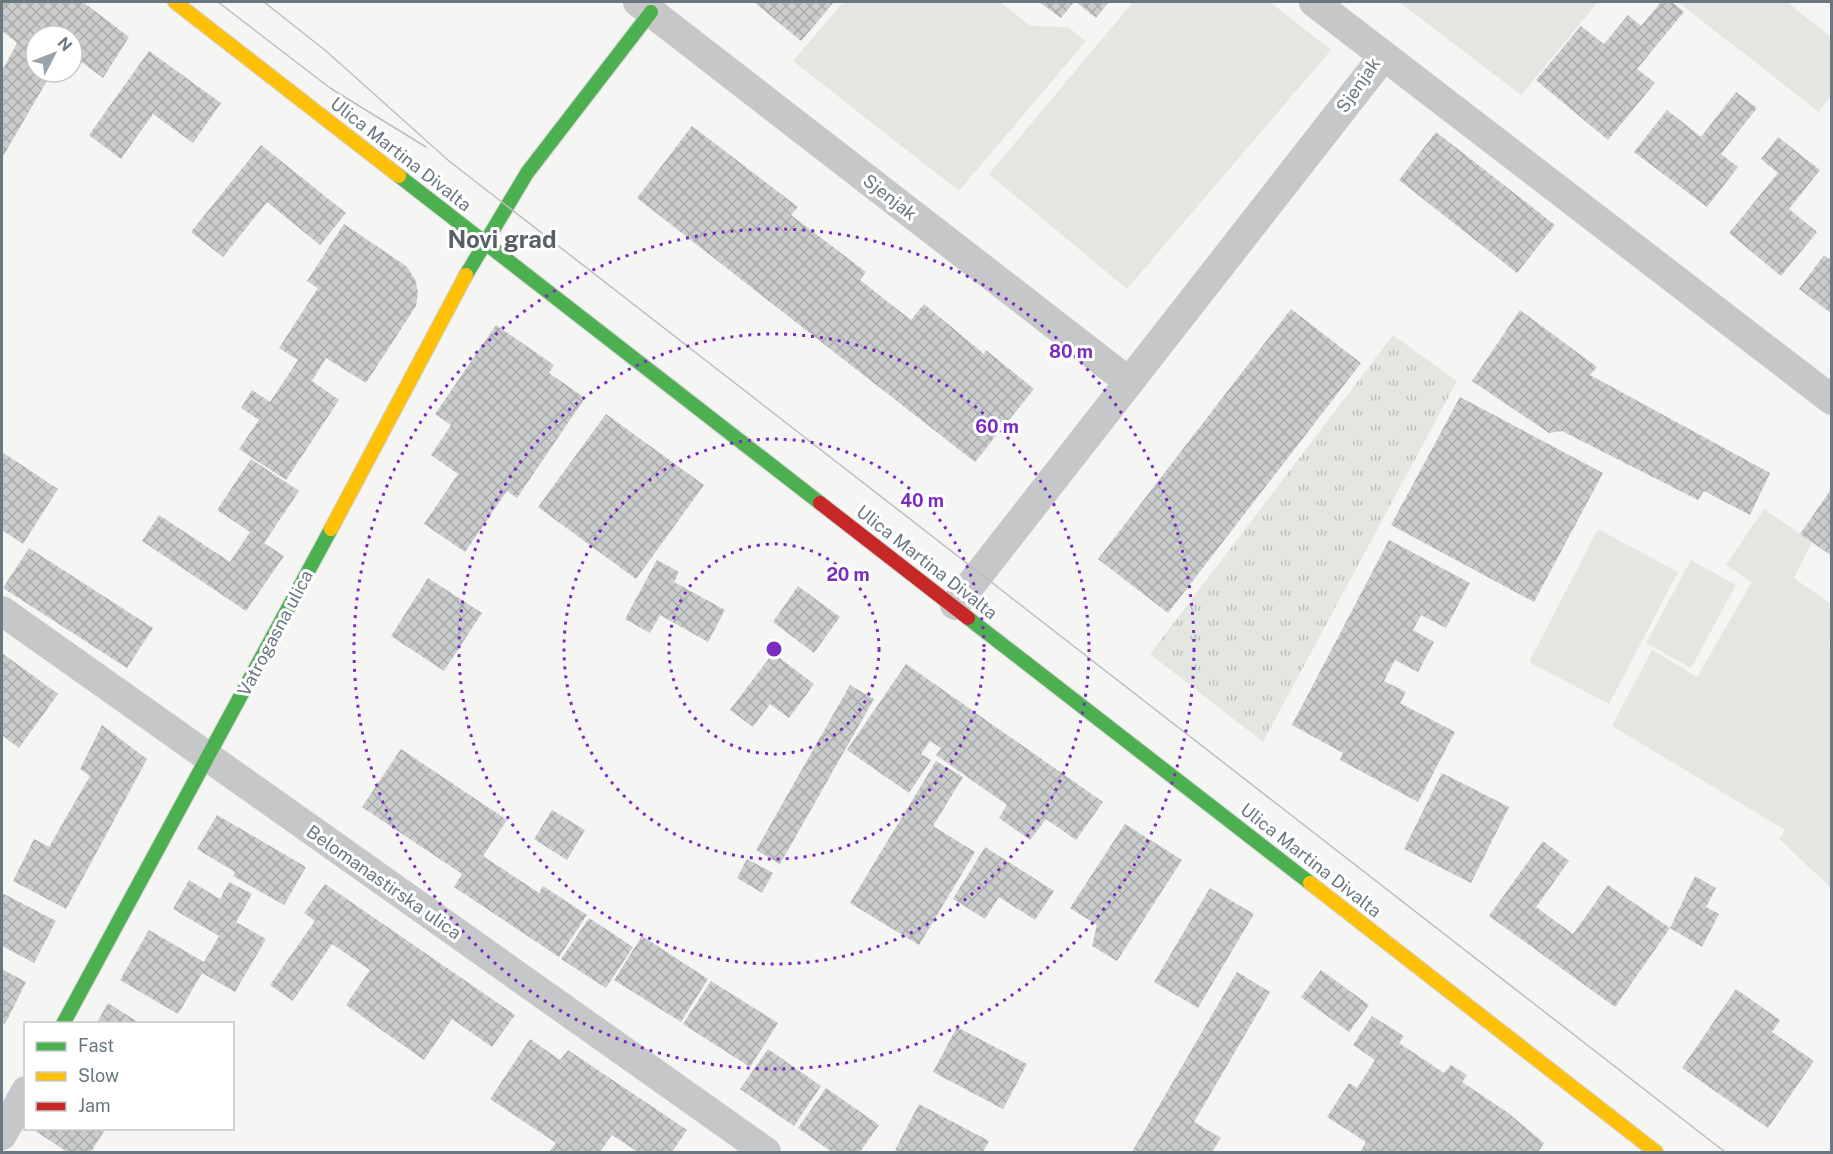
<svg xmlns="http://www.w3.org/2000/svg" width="1833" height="1154" font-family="'Public Sans',sans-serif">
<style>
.grass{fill:url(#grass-tufts)}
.park{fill:#e4e6e2}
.building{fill:url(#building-cross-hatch)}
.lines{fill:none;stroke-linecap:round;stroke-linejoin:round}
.fast-casing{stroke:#d0d1d1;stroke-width:16}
.slow-casing{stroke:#d0d1d1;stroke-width:16}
.jam-casing{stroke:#d0d1d1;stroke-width:16}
.street{stroke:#c6c7c8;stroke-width:30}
.fast{stroke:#4caf50;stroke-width:14}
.slow{stroke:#ffc107;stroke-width:14}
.jam{stroke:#c62828;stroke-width:14}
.tram{stroke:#bdbebe;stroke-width:1.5}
.ring{fill:none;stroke:#7b2cbf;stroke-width:3;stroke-dasharray:3 6}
.labels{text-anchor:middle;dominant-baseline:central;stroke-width:6;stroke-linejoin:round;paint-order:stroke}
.street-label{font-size:18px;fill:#697780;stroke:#fff}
.district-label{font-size:24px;font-weight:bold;fill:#566066;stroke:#fff}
.centre{fill:#7b2cbf;stroke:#fff;stroke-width:3}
.ring-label{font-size:18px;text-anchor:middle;font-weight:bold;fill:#7b2cbf;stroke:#fff;stroke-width:6;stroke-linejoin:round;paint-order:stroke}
</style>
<defs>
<pattern id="grass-tufts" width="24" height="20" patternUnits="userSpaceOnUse" patternTransform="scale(1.5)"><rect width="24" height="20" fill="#e4e6e2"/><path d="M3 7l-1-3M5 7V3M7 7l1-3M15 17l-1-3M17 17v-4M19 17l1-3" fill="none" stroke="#bdbfbc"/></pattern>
<pattern id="building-cross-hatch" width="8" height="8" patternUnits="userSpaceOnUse" patternTransform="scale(1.5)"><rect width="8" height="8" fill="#cbcccc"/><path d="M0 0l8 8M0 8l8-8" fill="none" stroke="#a9aaab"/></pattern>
</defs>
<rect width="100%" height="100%" fill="#f5f5f4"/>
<path class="grass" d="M1393,335L1457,381L1263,742L1150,654Z"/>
<path class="park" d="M843,2H1000L1031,26L1068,27L1086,41L959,191L793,61Z
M1133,2H1270L1331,50L1127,289L989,174Z
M1399,2H1598L1521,95Z
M1678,2H1787L1831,37V95L1819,112Z
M1764,509L1812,542L1794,578L1831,604V638L1828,644L1832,646L1831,888L1779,839L1785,830L1612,726L1652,650L1697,677L1752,582L1726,565Z
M1598,529L1678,572L1609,704L1529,662Z
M1691,560L1736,585L1691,668L1646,643Z"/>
<path class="building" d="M2,2H83L129,37L103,78L72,55V36H36V72H52L2,158V71L17,43L2,31Z
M754,2H834L801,41Z
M1039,2H1074L1061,18Z
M1076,2H1109L1096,18Z
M1661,2H1672L1684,12L1637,69L1655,83L1608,140L1536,80L1581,26L1604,44L1628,15L1641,26Z
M149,51L221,103L193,143L153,114L121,159L89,135Z
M1736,92L1757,108L1721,154L1738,167L1707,207L1634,152L1667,110L1701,137Z
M692,126L798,207L791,215L866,272L860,280L911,320L924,304L984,354L986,350L1034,389L975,462L637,198Z
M1436,132L1555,225L1517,273L1399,180Z
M1778,137L1820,170L1789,209L1817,232L1781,276L1729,233L1778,173L1761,159Z
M261,145L346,213L320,245L267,202L223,257L191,232Z
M344,224L406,266L415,279L418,292L416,306L366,383L326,358L312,381L339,400L286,480L239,449L259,420L241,408L252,390L270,402L298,360L279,348L318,288L307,281Z
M1824,255L1832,261V314L1799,289Z
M1291,309L1361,363L1168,613L1098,559Z
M1520,310L1597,367L1590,375L1770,473L1750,515L1704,491L1698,500L1562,431L1549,433L1472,381Z
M496,325L554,365L549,373L585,398L517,498L507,491L465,552L424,524L458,474L431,455L451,425L435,414Z
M1460,397L1603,473L1534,602L1391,525Z
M606,414L704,485L636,579L538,507Z
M2,452L58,489L23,544L2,530Z
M251,459L299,491L264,543L284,556L246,611L142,541L159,515L230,562L250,532L217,510Z
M1832,488V556L1800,534Z
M1389,540L1470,583L1446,628L1421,615L1413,630L1434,642L1418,672L1395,660L1384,681L1406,692L1400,703L1455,732L1418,802L1340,760L1343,753L1292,725Z
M29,548L153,628L127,668L3,588Z
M657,560L679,572L674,582L725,610L708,642L660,615L650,633L625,619Z
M428,578L482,613L444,671L391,636Z
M798,586L840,617L814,653L773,622Z
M2,653L58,694L19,748L2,735Z
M773,653L814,684L789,718L770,704L753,727L730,710Z
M906,664L1103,802L1076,840L1046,819L1030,840L999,818L1007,805L936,755L941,748L930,741L921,754L931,760L909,793L847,750Z
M850,685L874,699L780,864L756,850Z
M102,725L147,759L66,909L13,881L34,839L49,847L90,776L80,769Z
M401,749L507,820L483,856L539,893L543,886L587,915L559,957L454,887L462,874L362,807Z
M936,761L963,777L933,826L975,852L919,945L850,903Z
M1442,773L1509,807L1471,883L1404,849Z
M552,810L585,830L567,860L534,839Z
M217,815L306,867L284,905L233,876L235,872L197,849Z
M1125,824L1182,860L1117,961L1092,946L1097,925L1070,908Z
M1543,841L1569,861L1536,907L1573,934L1608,885L1670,928L1695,876L1716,888L1706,907L1719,914L1702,947L1670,928L1615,1007L1489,916Z
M985,847L1054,891L1035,920L999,897L985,919L953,899Z
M747,859L773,873L762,893L737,878Z
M189,880L220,899L229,882L252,894L236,922L266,939L235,992L202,973L178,1014L120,980L149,930L204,962L219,936L173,909Z
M325,884L515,1015L492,1047L452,1019L424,1060L346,1005L370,970L332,944L293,1001L270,985L315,921L304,913Z
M1210,888L1254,914L1198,1008L1154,982Z
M2,893L56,921L34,963L2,946Z
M589,918L633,947L606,988L561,959Z
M642,936L708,979L681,1022L614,980Z
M2,969L26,982L5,1024L2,1022Z
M1321,970L1369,1005L1349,1032L1301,997Z
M1237,972L1270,992L1194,1122L1221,1138L1212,1152H1132Z
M711,981L778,1023L750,1067L683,1024Z
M1736,989L1780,1020L1772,1032L1814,1061L1768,1128L1682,1068Z
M108,1003L141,1024H96Z
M1372,1016L1404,1036L1399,1043L1444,1073L1451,1065L1467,1075L1462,1082L1507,1112L1544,1143L1538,1152H1360L1366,1142L1327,1117L1349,1083L1357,1088L1375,1060L1353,1045Z
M957,1027L1027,1064L1003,1109L933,1072Z
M530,1039L560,1060L568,1050L687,1130L672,1152H638L612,1135L600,1152H549L556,1143L490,1099Z
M768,1049L821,1086L794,1126L740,1089Z
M826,1088L879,1125L860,1152H832L798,1128Z
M919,1104L989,1141L983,1152H900L895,1150Z
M31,1128H106L91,1152H67Z"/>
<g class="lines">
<g class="fast-casing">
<path id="fast" d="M399,176L820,503
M466,275L527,173L651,12
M968,618L1310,883
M63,1024L331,529"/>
</g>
<g class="slow-casing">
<path id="slow" d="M175,2L399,176
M331,529L466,275
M1310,883L1656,1152"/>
</g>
<g class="jam-casing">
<path id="jam" d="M820,503L968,618"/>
</g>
<path class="street" d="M638,2L1129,382
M1314,2L1832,400
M955,605L1383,57
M2,611L766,1152
M2,1135L26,1091"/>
<use href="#fast" class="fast"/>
<use href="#slow" class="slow"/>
<use href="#jam" class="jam"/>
<path class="tram" d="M218,2L330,88L426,147
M264,2L326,51L449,161L1725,1152"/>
</g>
<g class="ring">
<circle cx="774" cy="649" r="105"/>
<circle cx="774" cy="649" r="210"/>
<circle cx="774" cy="649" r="315"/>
<circle cx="774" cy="649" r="420"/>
</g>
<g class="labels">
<g class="street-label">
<text transform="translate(1358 85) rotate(-55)">Sjenjak</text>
<text transform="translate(401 154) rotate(38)">Ulica Martina Divalta</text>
<text transform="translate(890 197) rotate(38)">Sjenjak</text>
<text transform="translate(927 562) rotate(38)">Ulica Martina Divalta</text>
<text transform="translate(275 633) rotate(-62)">Vatrogasna ulica</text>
<text transform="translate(1311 860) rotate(38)">Ulica Martina Divalta</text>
<text transform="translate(384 882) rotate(35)">Belomanastirska ulica</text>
</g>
<g class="district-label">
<text x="502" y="239">Novi grad</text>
</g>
</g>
<circle cx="774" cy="649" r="9" class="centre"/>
<g class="ring-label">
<text x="1071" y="358">80 m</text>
<text x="997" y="433">60 m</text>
<text x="922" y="507">40 m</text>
<text x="848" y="581">20 m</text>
</g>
<rect width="1833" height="1154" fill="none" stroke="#697780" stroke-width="6"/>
<rect x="24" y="1022" width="210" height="108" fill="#ffffff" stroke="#c3c9cc" stroke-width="1.5"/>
<rect x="36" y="1042" width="30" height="9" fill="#4caf50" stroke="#c3c9cc" stroke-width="1.5"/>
<text x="78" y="1052" font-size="18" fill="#697780">Fast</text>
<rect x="36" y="1072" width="30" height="9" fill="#ffc107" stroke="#c3c9cc" stroke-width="1.5"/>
<text x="78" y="1082" font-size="18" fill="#697780">Slow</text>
<rect x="36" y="1102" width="30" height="9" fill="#c62828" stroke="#c3c9cc" stroke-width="1.5"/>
<text x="78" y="1112" font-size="18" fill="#697780">Jam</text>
<g transform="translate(54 54) rotate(48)"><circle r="28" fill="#ffffff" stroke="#c3c9cc" stroke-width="1.5"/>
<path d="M0-4.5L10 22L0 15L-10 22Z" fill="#9aa3a9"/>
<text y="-9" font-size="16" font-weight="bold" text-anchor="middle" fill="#697780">N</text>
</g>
</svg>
